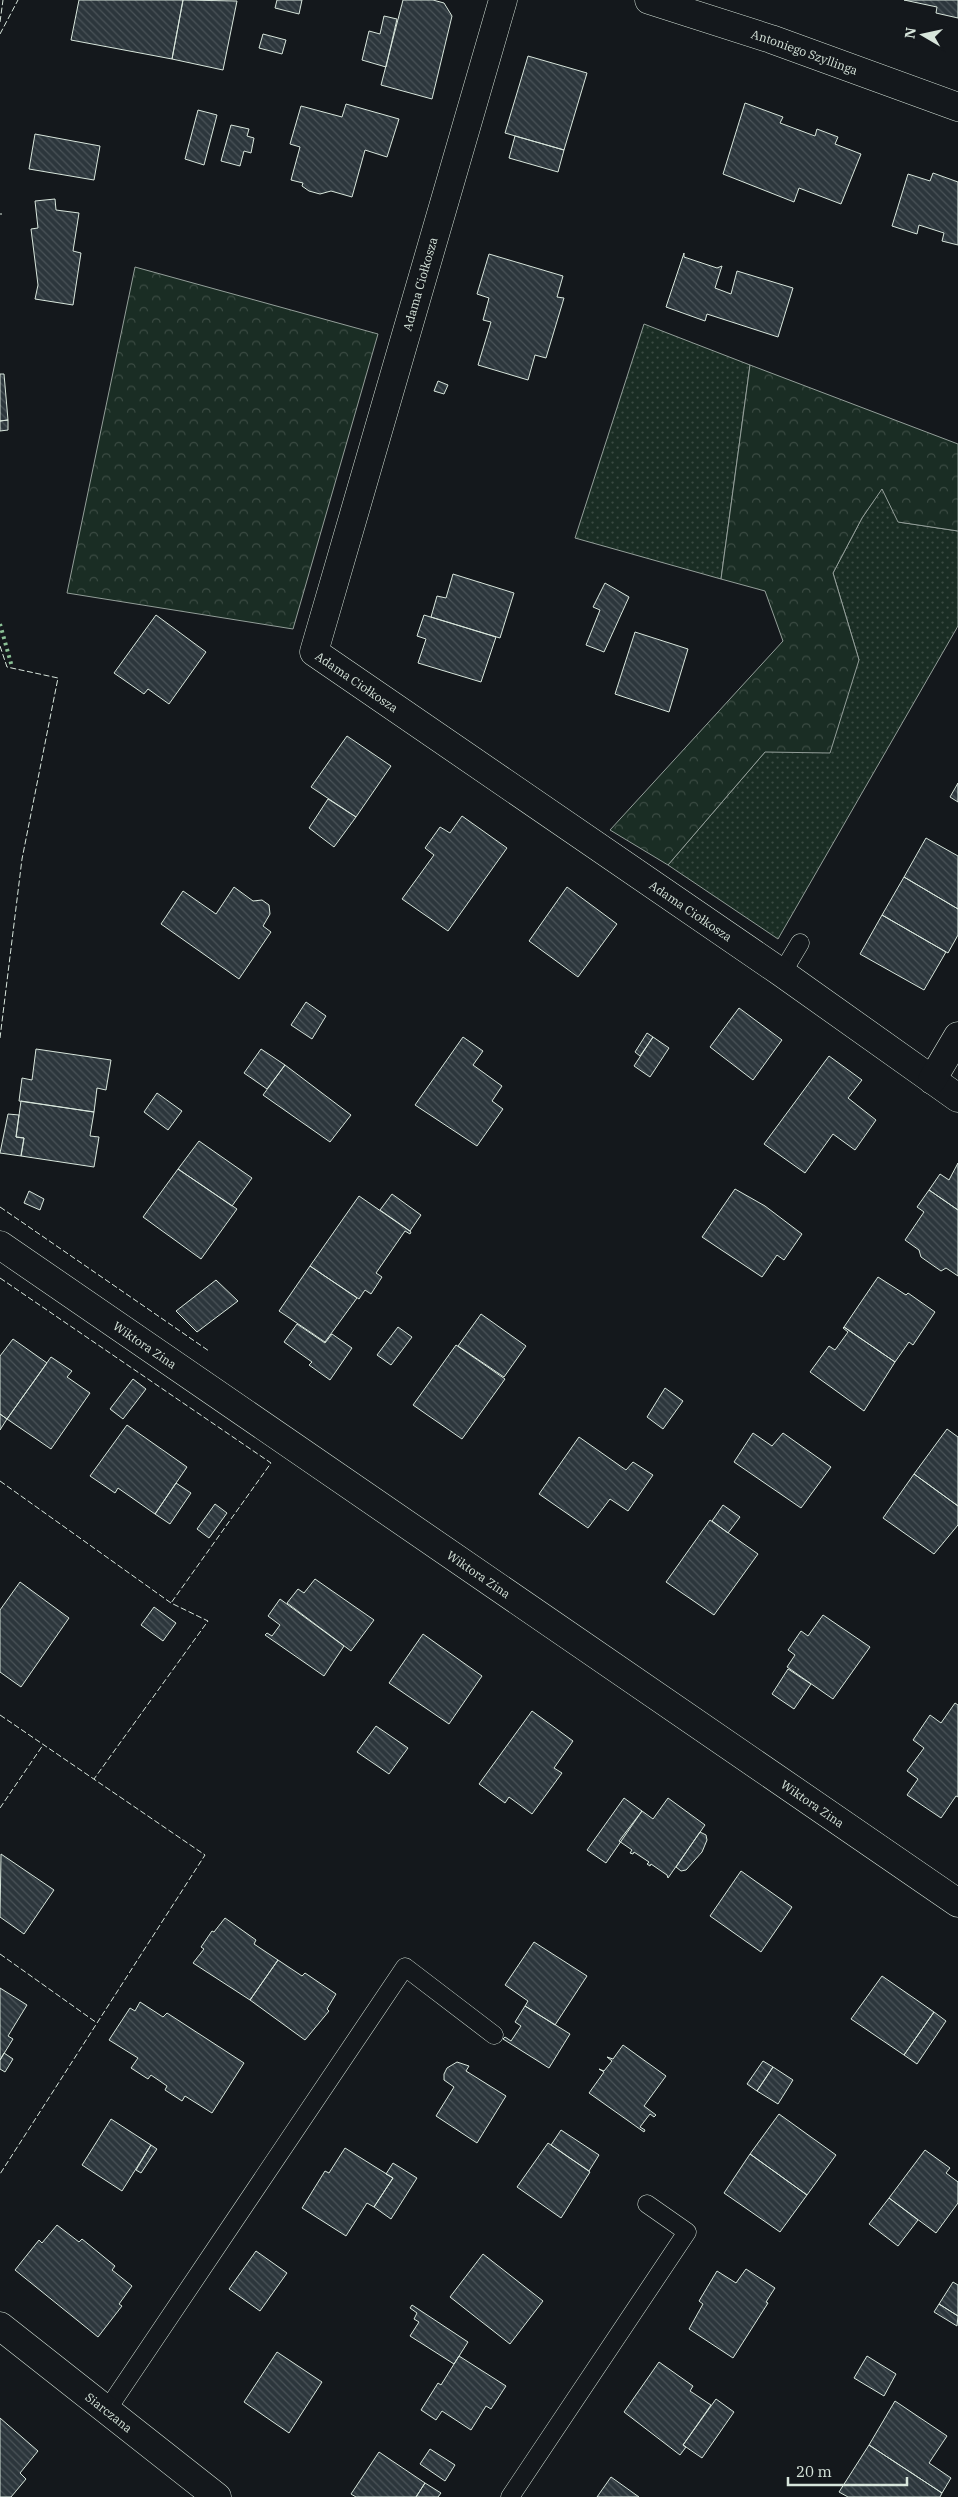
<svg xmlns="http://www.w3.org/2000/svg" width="958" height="2497" font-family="'IBM Plex Serif',serif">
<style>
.grass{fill:url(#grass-dots);stroke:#939e99}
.forest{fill:url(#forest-crowns);stroke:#939e99}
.building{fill:url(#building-back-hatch);stroke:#d8e6dc}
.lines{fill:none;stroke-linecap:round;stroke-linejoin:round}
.service-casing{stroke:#d8e6dc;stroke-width:19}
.minor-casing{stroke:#d8e6dc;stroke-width:29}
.service{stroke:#14181c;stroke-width:18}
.minor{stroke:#14181c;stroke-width:28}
.hedge{stroke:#8ac095;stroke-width:4;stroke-dasharray:2.5 4;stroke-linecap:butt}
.fence{stroke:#d8e6dc;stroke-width:1;stroke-dasharray:6 2.5;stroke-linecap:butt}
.labels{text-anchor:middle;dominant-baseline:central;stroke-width:4;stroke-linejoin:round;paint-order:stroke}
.street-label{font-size:12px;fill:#d8e6dc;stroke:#14181c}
</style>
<defs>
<pattern id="grass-dots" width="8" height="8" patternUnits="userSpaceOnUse" patternTransform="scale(1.25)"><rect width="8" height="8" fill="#1a2d24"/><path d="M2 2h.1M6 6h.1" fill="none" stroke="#3b4b43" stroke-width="1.8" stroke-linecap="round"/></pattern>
<pattern id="forest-crowns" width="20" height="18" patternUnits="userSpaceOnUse" patternTransform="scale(1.25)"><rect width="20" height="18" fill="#1a2d24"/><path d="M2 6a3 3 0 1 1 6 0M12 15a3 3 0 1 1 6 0" fill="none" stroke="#3b4b43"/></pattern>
<pattern id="building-back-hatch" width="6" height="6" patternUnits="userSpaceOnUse" patternTransform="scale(1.25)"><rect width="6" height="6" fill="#2c363c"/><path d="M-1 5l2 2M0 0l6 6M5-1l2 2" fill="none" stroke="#4a5358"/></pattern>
</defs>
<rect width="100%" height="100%" fill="#14181c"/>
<path class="grass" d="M644,324L750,365L721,579L575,538Z
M882,488L899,522L958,531V626L778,939L668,865L765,752L859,660L833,573L862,518Z"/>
<path class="forest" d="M135,267L378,334L293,629L67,593Z
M750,365L958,444V531L898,522L882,489L862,518L833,573L859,660L830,753L765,752L668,865L610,830L783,641L765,591L721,579Z"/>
<path class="building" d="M79,0H183L172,59L71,40Z
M183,0L237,1L223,70L172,59Z
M277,0H302L299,14L275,8Z
M403,0H433L444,3L452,16L432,99L381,85Z
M904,0H958V18L936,13L937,7Z
M384,16L397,19L386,67L362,60L369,31L380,34Z
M263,34L286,40L282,54L259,48Z
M528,56L587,73L564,150L505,133Z
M745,103L783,117L780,123L815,136L817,129L838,137L835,144L861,154L841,204L799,188L794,202L723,174Z
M346,104L399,119L387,157L365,150L352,197L331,191L320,194L309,191L302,186L303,183L291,180L300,147L290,144L301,106L342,117Z
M198,110L217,115L204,165L185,159Z
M231,125L249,129L247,136L254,138L251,153L244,151L240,166L221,161Z
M35,134L100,146L94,180L29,169Z
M515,136L564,150L558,172L509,158Z
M933,173L958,182V245L942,241L944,233L919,225L917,234L892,226L908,174L930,181Z
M55,199L56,210L79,213L73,251L81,253L73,305L35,299L38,285L31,229L38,228L35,201Z
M684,253V257L717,268L722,266L715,288L731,294L737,271L793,288L778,337L707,314L705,321L666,307Z
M489,254L563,276L557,297L564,298L546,358L535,355L528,380L478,365L491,322L483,320L489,298L477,294Z
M0,374H4L8,420L0,421Z
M438,381L448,385L444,394L434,391Z
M8,420V430L0,431V421Z
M453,574L514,593L500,638L431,617L437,596L446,598Z
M605,583L629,597L604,652L586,645L600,610L593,607Z
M156,615L206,652L169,704L148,689L144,694L114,673Z
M424,615L496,637L481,682L418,663L426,639L417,636Z
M635,632L688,649L669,712L615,694Z
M347,736L391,766L356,817L311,787Z
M958,783V802L950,797Z
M328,799L356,817L334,847L309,828Z
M462,816L507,848L448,931L402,899L434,855L425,848L440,827L450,833Z
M926,838L958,856V909L904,877Z
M904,877L958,909V935L948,953L882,915Z
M234,887L253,901L262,900L269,905L270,914L263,926L271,932L239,979L161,924L183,891L216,914Z
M567,887L617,924L578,977L529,941Z
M882,915L946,952L924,990L860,954Z
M306,1002L326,1016L312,1039L291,1025Z
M739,1008L782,1040L753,1080L710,1047Z
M647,1033L653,1037L640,1056L635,1052Z
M463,1037L483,1051L473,1065L502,1086L492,1101L503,1109L477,1146L415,1105Z
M653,1037L669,1048L650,1077L634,1066Z
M36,1049L111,1060L106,1090L97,1088L94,1112L19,1101L22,1078L32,1080Z
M261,1049L285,1065L267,1089L244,1073Z
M829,1056L862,1080L848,1098L876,1120L855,1150L833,1134L805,1173L764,1144Z
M285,1065L351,1115L330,1142L263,1095Z
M157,1093L182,1111L168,1130L144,1112Z
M21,1101L94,1112L90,1136L99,1137L94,1167L21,1156L24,1138L16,1137Z
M8,1114L19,1115L16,1137L24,1138L21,1156L0,1153Z
M199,1141L252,1178L232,1206L178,1169Z
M958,1163V1210L929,1190L940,1174L949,1180Z
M178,1169L237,1209L201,1259L143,1217Z
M735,1189L765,1206L802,1234L784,1260L777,1255L762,1277L702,1237Z
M929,1190L958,1210V1276L946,1268L941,1271L921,1257L919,1250L905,1240L924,1212L917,1207Z
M29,1191L44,1199L40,1210L24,1203Z
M392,1194L421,1215L410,1231L380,1210Z
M359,1196L411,1232L410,1234L405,1231L376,1273L382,1277L371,1294L365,1290L359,1299L310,1266Z
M310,1266L357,1298L325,1342L279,1311Z
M878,1277L906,1295L908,1293L935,1312L913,1345L909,1342L895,1362L844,1327Z
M216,1280L238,1301L197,1332L176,1311Z
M481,1314L526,1346L504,1377L458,1346Z
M297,1324L325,1343L332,1334L352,1348L330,1380L309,1365L312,1362L284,1342Z
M398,1327L412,1337L391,1365L377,1355Z
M844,1327L895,1362L864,1411L810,1372L829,1346L835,1350L848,1332L843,1328Z
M13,1339L47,1363L7,1419L0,1414V1356Z
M456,1345L505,1379L462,1439L413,1405Z
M51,1357L72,1371L67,1377L90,1393L51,1449L7,1419Z
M133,1379L146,1389L123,1419L110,1409Z
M665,1388L683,1401L663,1429L647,1417Z
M0,1414L7,1419L0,1430Z
M127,1425L187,1467L155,1514L118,1488L115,1493L90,1476Z
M947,1429L958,1437V1506L914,1474Z
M753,1433L772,1446L783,1433L831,1467L801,1508L734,1462Z
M579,1437L626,1470L633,1462L653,1475L628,1511L610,1499L588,1528L539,1494Z
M914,1474L958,1506V1525L934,1554L883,1518Z
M176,1483L191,1493L170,1524L155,1514Z
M215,1504L227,1513L209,1538L197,1529Z
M723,1505L740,1517L728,1533L712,1521Z
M710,1520L758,1554L714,1615L666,1582Z
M315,1579L374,1620L351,1651L287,1603L298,1589L304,1593Z
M20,1582L69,1618L21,1687L0,1672V1610Z
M280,1599L344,1646L324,1676L265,1635L267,1633L272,1636L280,1625L268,1616Z
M154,1607L176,1623L163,1641L141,1625Z
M823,1615L870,1647L833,1699L787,1667L795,1655L788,1650L801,1631L808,1636Z
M423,1634L482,1676L449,1724L389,1683Z
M788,1669L811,1684L794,1709L772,1694Z
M955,1703L958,1705V1797L956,1796L941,1818L907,1795L918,1779L907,1771L924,1748L913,1740L930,1715L941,1723Z
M532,1711L573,1741L554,1768L562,1773L532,1814L509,1797L505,1803L479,1784Z
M376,1726L408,1748L389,1774L357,1752Z
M624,1798L642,1811L606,1863L587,1850Z
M668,1798L705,1825L668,1878L667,1875L651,1864L650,1866L647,1864L649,1862L634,1852L633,1854L630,1853L632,1850L619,1841L642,1811L653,1819Z
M700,1832L706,1835L707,1840L702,1852L686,1870L681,1871L676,1867Z
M1,1854L54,1890L24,1934L0,1917Z
M741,1871L792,1907L761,1952L710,1916Z
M225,1918L256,1940L254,1944L278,1960L250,2000L193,1963L204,1949L201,1947L212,1931L214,1932Z
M534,1942L587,1976L555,2025L525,2006L528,2001L505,1985Z
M278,1960L302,1976L305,1973L336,1994L327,2009L329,2011L305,2040L250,2000Z
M882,1976L934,2012L904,2055L851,2019Z
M0,1988L27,2005L8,2036L13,2039L0,2060Z
M140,2002L163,2017L167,2013L244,2063L212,2113L185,2096L182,2101L165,2090L167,2086L151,2075L148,2079L131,2068L138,2058L109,2040L130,2008L135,2011Z
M525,2006L570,2034L549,2068L503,2039L505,2037L511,2041L521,2026L515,2022Z
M934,2012L946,2021L917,2064L904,2055Z
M623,2045L666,2076L644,2106L656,2115L654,2117L650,2114L640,2127L645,2130L644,2132L589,2093L604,2072L599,2069L604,2071L612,2061L607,2057L613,2059Z
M4,2053L13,2059L5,2072L0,2069V2060Z
M763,2061L773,2067L757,2091L747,2084Z
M457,2062L469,2066L466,2071L506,2096L477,2143L436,2116L454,2087L444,2080V2074L447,2068Z
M773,2067L793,2080L778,2104L757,2091Z
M779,2114L836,2155L807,2195L750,2154Z
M111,2119L151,2145L122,2191L82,2165Z
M561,2130L599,2155L589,2171L551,2145Z
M548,2143L590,2172L561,2218L517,2187Z
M151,2145L157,2149L141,2173L136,2170Z
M345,2148L393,2178L374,2207L367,2203L346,2236L302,2208L325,2171L329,2173Z
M925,2150L950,2168L946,2173L958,2182V2203L936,2233L889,2198Z
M750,2154L807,2195L780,2232L724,2193Z
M393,2163L417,2178L391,2219L374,2207L393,2178L386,2174Z
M889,2198L918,2220L898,2246L869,2224Z
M57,2225L79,2242L82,2239L115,2266L112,2270L132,2286L119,2304L122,2306L98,2337L15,2270L39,2240L42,2243Z
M256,2251L287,2273L260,2311L229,2289Z
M483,2254L543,2301L510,2344L450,2297Z
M746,2269L775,2288L766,2302L768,2303L733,2358L689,2329L703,2304L699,2301L717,2271L736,2283Z
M953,2282L958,2285V2316L939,2304Z
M939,2304L958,2316L957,2326L934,2312Z
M412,2305L468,2342L454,2364L410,2336L419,2322L414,2319L417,2313L410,2308Z
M277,2352L322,2382L289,2433L244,2402Z
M459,2356L506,2386L491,2409L486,2406L471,2430L442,2411L436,2420L421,2410L438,2383L441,2385Z
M867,2356L896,2374L884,2396L854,2378Z
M659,2362L693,2386L690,2391L711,2405L683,2445L686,2447L680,2455L624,2412Z
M716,2399L734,2412L702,2458L683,2445Z
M895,2401L947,2436L929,2463L951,2478L942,2493L869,2445Z
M0,2418L38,2451L20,2473L26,2479L11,2497H0Z
M869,2445L942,2493L940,2497H848L839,2492Z
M430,2449L455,2465L445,2481L420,2464Z
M379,2452L425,2483L416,2497H356L351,2494Z
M611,2477L639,2497H597Z
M425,2483L441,2493L438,2497H416Z"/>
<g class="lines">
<g class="service-casing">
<path id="service" d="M782,973L800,943
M107,2410L405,1967L494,2035
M510,2497L687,2232L647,2204"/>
</g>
<g class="minor-casing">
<g id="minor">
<path id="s1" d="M503,0L314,652L782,973L958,1098"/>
<path id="s2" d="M649,0L771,39L958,107"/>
<path d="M932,1080L958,1036"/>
<path id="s3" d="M0,1245L958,1903"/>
<path id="s4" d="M0,2326L217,2497"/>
</g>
</g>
<use href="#service" class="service"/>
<use href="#minor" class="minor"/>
<path class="hedge" d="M0,624L12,667"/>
<path class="fence" d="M0,22L3,0
M0,34L18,0
M0,214H2
M0,646L7,667L58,678L22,859L0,1038
M0,1207L209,1351
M0,1278L271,1463L171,1603
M0,1481L171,1603L208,1621L94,1779
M0,1715L205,1855L0,2174
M0,1808L43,1745
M0,1954L97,2023"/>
</g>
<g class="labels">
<g class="street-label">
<text stroke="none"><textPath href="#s2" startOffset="164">Antoniego Szyllinga</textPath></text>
<text transform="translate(420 284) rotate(-74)">Adama Ciołkosza</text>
<text stroke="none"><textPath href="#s1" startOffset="731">Adama Ciołkosza</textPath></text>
<text stroke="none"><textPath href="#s1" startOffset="1136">Adama Ciołkosza</textPath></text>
<text stroke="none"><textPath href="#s3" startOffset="176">Wiktora Zina</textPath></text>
<text stroke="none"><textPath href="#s3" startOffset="581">Wiktora Zina</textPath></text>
<text stroke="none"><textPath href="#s3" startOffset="986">Wiktora Zina</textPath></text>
<text stroke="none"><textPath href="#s4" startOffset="139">Siarczana</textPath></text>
</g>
</g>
<g transform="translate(923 35) rotate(279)" stroke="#14181c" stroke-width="4" paint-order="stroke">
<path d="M0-4L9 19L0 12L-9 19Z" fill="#d8e6dc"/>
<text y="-8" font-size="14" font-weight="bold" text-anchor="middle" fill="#d8e6dc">N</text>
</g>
<path d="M788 2477v8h119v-8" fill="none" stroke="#d8e6dc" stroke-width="2.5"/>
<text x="796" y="2477" font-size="15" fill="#d8e6dc" stroke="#14181c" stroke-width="4" paint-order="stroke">20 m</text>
</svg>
